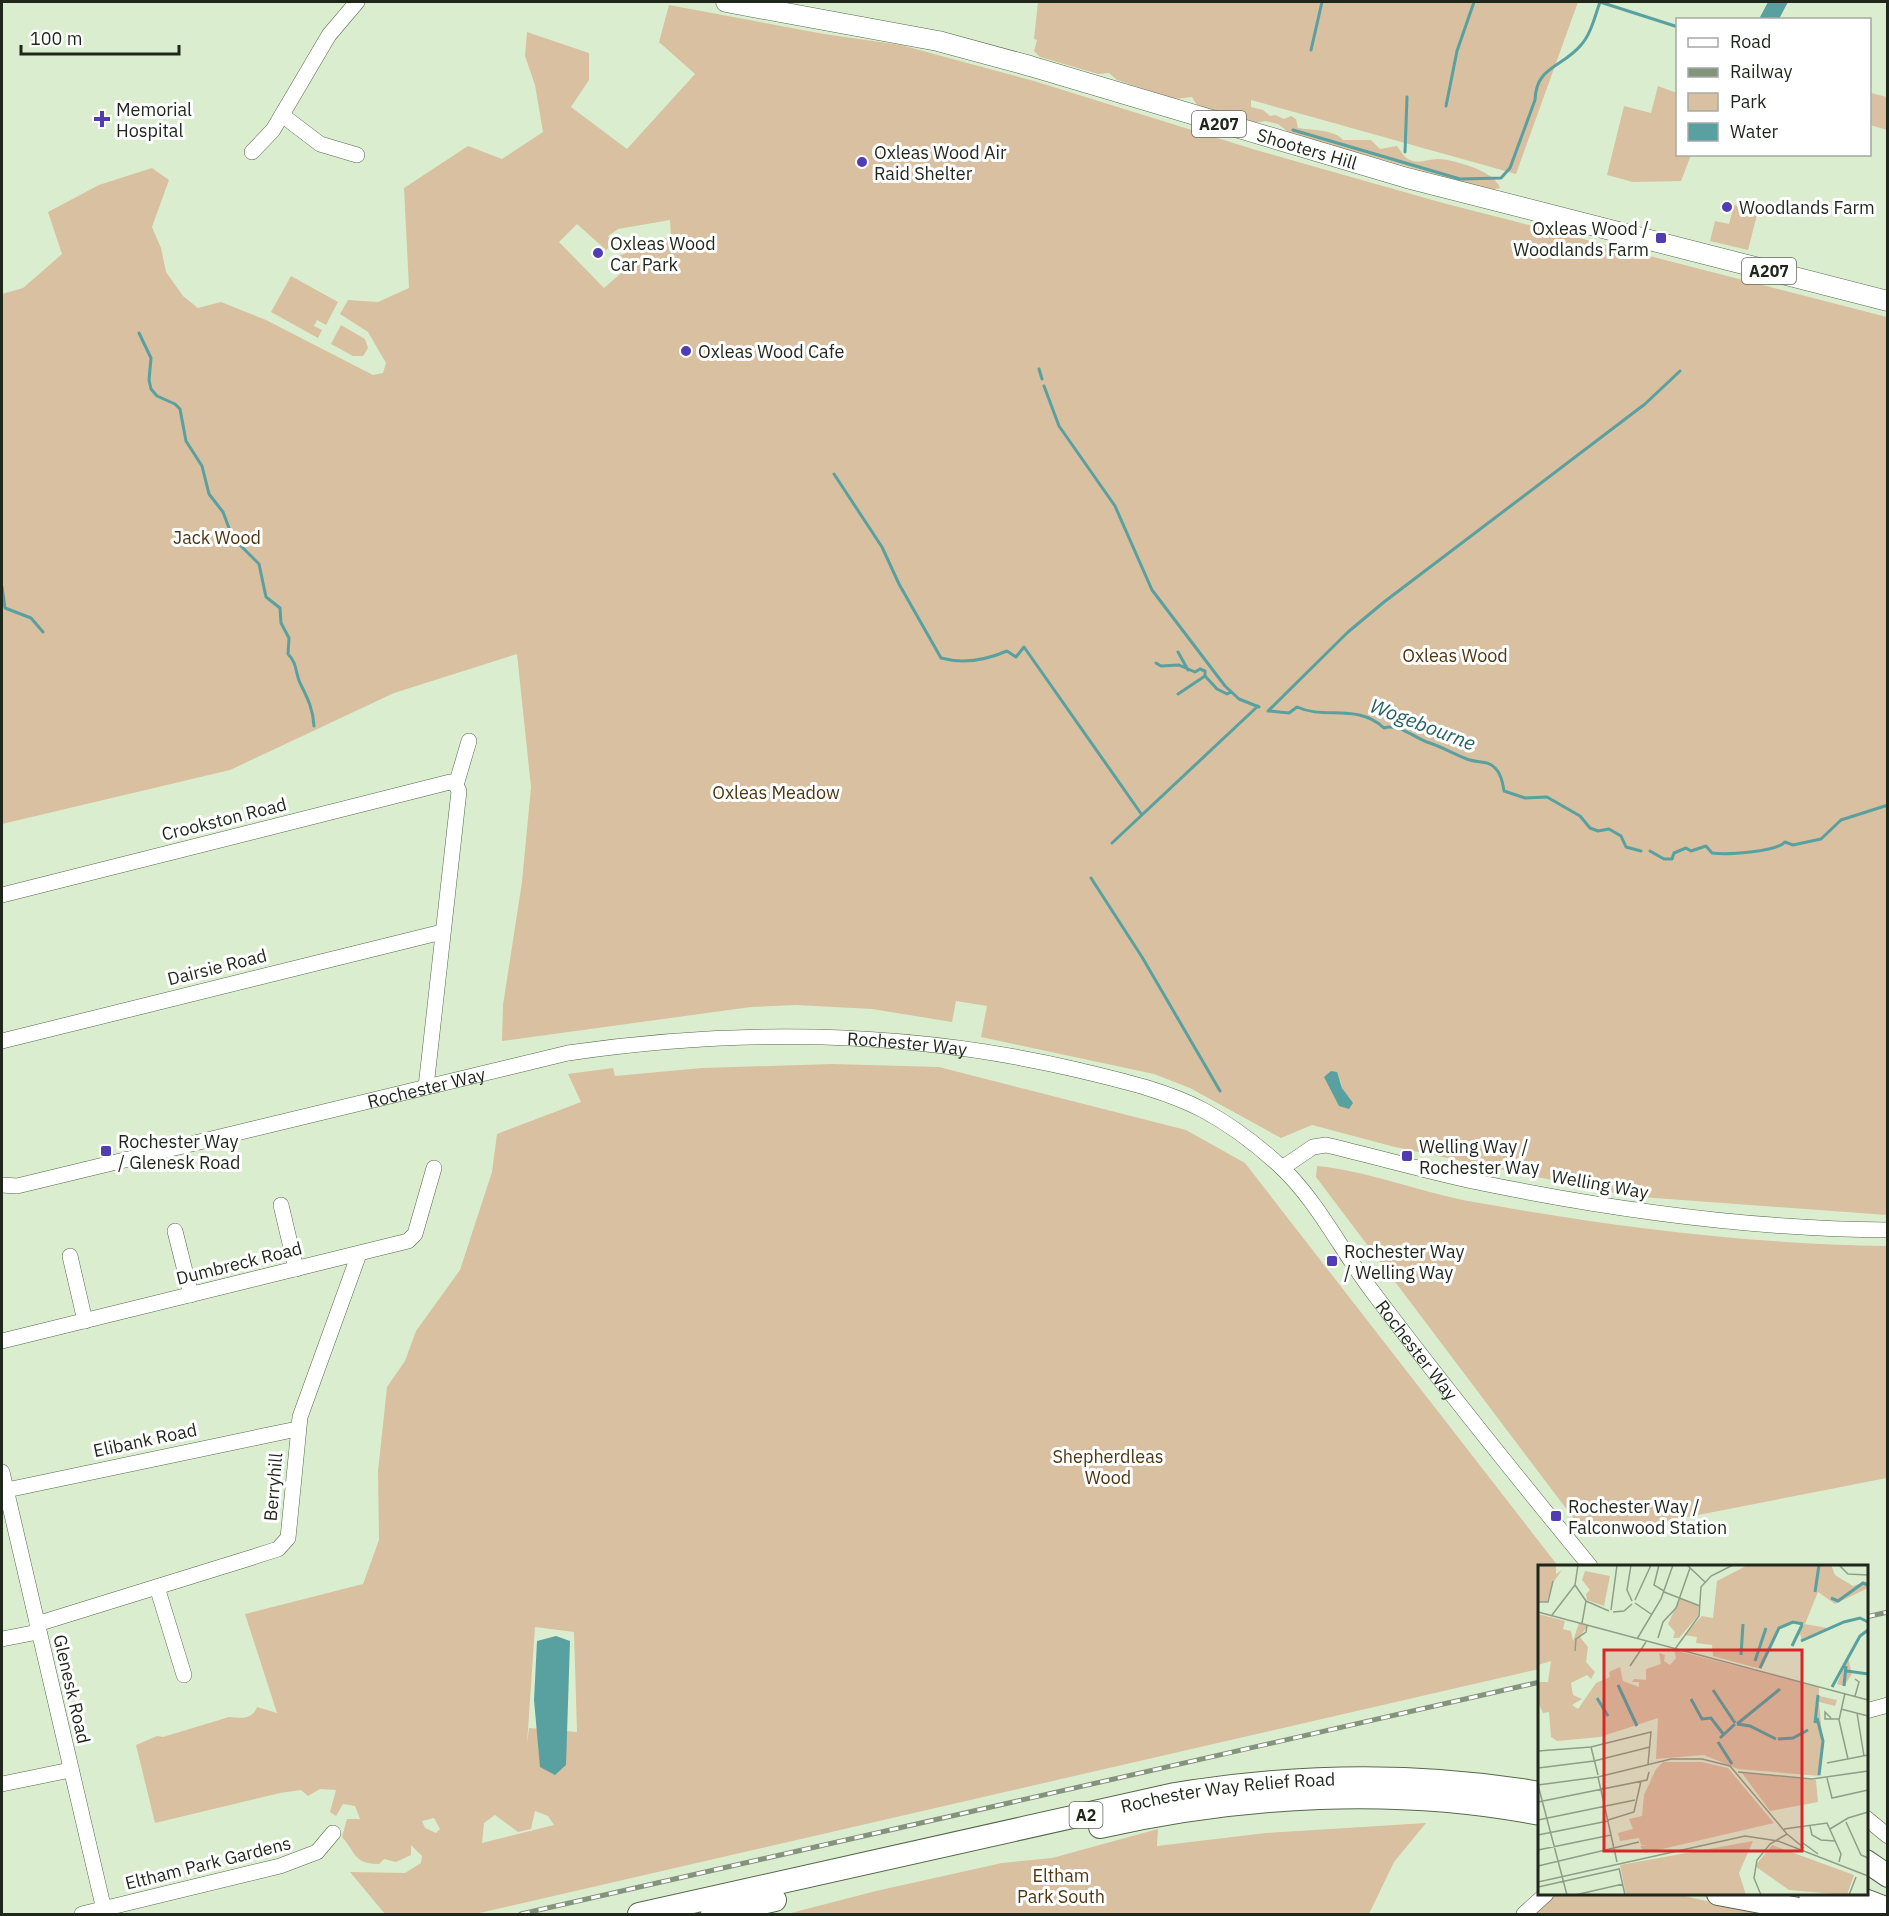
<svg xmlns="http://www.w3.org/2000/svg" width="1889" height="1916" font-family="'IBM Plex Sans',sans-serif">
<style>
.green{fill:#d8c0a0;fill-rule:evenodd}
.water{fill:#58a1a0}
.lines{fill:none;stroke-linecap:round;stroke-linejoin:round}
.stream{stroke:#58a1a0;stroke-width:3}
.minor-casing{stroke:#56684d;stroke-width:16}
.major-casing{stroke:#56684d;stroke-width:21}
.highway-casing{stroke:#56684d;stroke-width:24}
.minor{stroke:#fff;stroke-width:15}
.major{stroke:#fff;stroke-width:20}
.highway{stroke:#fff;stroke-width:22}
.rail-casing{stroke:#84937c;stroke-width:5}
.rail{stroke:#fff;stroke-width:3;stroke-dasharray:9;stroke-linecap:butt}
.poi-dot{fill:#503cb3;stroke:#fff;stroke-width:2}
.labels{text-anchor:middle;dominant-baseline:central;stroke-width:6;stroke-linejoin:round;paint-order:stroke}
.shield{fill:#fff;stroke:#62685f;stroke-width:1.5}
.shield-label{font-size:16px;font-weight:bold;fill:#1f271b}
.poi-label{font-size:18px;fill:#1f271b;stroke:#fff;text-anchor:start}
.street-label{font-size:18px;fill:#1f271b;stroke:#fff}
.park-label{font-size:18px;fill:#4e3611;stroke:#fff}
.water-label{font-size:20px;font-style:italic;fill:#246161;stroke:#fff}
.inset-river{fill:none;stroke:#58a1a0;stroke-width:3}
.inset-road{fill:none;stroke:#8f9e87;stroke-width:1.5}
.view{fill:#d62828;fill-opacity:0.15;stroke:#d62828;stroke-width:3}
.inset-edge{fill:none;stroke:#1f271b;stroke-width:3}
</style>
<rect width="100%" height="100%" fill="#daeecf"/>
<path class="green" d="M1038,2H1578L1516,174L1251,100V107L1263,110L1270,116L1275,115L1284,119L1291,116L1296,119L1298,128C1311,130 1336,130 1343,140H1371L1380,149L1397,146C1401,151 1404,158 1410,160C1420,164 1428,159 1438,159C1455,160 1495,171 1500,188L1492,190L1291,134L1278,124L1265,121L1255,123L1207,109L1197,105L1192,97L1175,99L1159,94L1117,80L1109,73L1098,74L1040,57L1034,51L1037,40L1034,39Z
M669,5L824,34L901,45L1034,81L1256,150L1443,203L1887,317V1215L1628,1196L1395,1147L1312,1125L1281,1138L1190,1088L1154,1074L981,1037L987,1006L956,1001L952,1022L872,1009L796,1005L751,1007L502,1041L503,1005L522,882L531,787L517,654L394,693L230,770L2,824V294L23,288L62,254L48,212L99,185L152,168L169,180L152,227L161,248L166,272L183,296L198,308L221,302L266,320L373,375L383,373L386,363L368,332L340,314L348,300L378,302L409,288L404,188L468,146L502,159L543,132L535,85L525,56L527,32L589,53V80L571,107L627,149L695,74L659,42ZM670,220L671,236L618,256L628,267L604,288L559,242L577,224L606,250L613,244L608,236L618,229ZM1340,1079L1342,1088L1352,1103L1339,1106L1337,1098Z
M1658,86L1677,93L1678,154L1691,155L1681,181L1633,182L1607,175L1624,106L1651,113Z
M1871,93L1887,97V130L1870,125Z
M1734,205L1758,211L1748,250L1710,241L1715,221L1729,224Z
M291,276L338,302L326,325L317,320L314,326L322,330L318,338L271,312Z
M341,325L365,339L368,348L363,356H353L331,344Z
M832,1064L939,1067L1186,1130L1245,1163L1558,1566H1540L1539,1669L475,1914H385L350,1872L405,1873L421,1863L422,1856L411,1845V1855L396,1862L384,1859L379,1864C353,1864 356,1852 342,1837L347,1819H360L355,1806L343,1804L336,1816L330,1812L336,1790L320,1789L308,1796L301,1790L280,1793L155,1823L136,1745L157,1736L163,1737L229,1717C241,1718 252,1720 257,1707L277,1713L245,1614L363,1584L379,1540L378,1471L387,1387L405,1361L416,1331L460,1270L492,1172L497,1134L581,1102L568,1074L613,1068L615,1076L702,1068ZM535,1627L574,1632L577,1732L529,1728L527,1744ZM535,1811L548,1816L554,1825L482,1843L484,1823L495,1815L518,1832L531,1829ZM434,1818L440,1829L436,1833L425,1828L422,1821Z
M1317,1166C1368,1171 1417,1191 1468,1201C1607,1226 1746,1244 1887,1246V1478L1611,1532L1604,1522L1586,1535L1316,1177Z
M1426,1823L1394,1862L1369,1914H787L876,1891L1002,1863L1052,1858L1158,1829L1157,1846L1266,1833Z
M1557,1894H1676L1762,1914H1532Z"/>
<path class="water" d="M1768,2H1788L1779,19H1759Z
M1331,1071L1337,1072L1342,1088L1353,1103L1349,1109L1339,1106L1324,1077Z
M556,1636L570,1641L566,1765L555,1775L540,1767L534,1700L537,1641Z"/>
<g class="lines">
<path class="stream" d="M1600,2L1678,27
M1311,50L1322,2
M1446,106L1457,51L1474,2
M1293,130L1460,179L1501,178L1510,168L1535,100C1536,66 1562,68 1581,45C1591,34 1595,16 1600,2
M1405,152L1407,97
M139,333L151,358L149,380L151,389L157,396L175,404L180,409L186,441L202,466L209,494L223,512L229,528L239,544L259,564L266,597L280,608L281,623L289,638L288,654C298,664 295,674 301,685C308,699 313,709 314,726
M1039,369L1042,379
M1044,386L1059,426L1115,506L1152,590L1225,686L1239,699L1259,707
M834,474L882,547L899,584L941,658C963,664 986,660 1007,651L1016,657L1024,647L1142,815
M2,587L5,608L31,618L43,632
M1178,652L1188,670
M1156,663L1161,666L1179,665L1195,672L1200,669L1205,671V676L1217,689L1227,694L1231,692
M1178,694L1205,676
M1268,711L1348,632L1384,602L1645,404L1680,371
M1269,711L1289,713L1297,707C1325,720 1357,703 1384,728C1397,723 1414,737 1427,742C1441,746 1459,757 1470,760C1479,763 1489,760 1496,769C1501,774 1503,784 1504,791L1525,798L1547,797L1580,816L1590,828L1598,831L1609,829L1621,836L1626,847L1641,851
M1112,843L1258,706
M1650,851L1664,859H1672L1674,853L1686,848L1691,851L1706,846L1712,853C1726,855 1776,852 1785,842L1793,845L1821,839L1841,820L1888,805
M1091,878L1142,957L1220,1091"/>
<g class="minor-casing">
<g id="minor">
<path d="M282,115L320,144L357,155"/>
<path d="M252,152L273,130L329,35L357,2"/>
<path d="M456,785L469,741"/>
<path d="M2,895L450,782L456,785L459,791L426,1087"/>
<path d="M2,1041L442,932"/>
<path d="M1282,1168L1313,1147L1326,1145C1377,1157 1426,1171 1477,1182C1612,1210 1749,1229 1888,1230"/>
<path id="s1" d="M2,1185L17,1186L568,1053C740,1028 908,1030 1078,1070C1119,1080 1165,1090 1203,1110C1231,1125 1256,1144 1279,1165C1317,1200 1341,1250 1372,1291C1442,1384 1516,1476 1590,1566"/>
<path d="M281,1205L296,1269"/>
<path d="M175,1231L191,1295"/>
<path d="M70,1256L85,1321"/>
<path d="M2,1341L408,1241L415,1234L434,1168"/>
<path d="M2,1472L105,1914"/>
<path d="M2,1491L297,1429"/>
<path d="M157,1587L184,1675"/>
<path d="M37,1624L250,1558L278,1549L288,1538L300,1417L359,1254"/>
<path d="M2,1639L38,1632"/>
<path d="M1866,1711L1888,1705"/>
<path d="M2,1784L70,1770"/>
<path d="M1866,1818L1888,1836"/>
<path d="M82,1914L280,1866L317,1852L333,1833"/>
<path d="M1524,1914L1546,1894"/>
</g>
</g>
<g class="major-casing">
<g id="major">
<path id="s2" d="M726,2L938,41L1030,66L1407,178L1888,301"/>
</g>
</g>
<g class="highway-casing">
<g id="highway">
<path d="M1100,1827C1242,1795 1396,1786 1540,1814"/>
<path d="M1866,1861L1888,1876"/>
<path d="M1718,1894L1825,1914"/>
<path d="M1810,1894L1864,1914"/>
<path d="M1849,1894L1888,1909"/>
<path id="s3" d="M639,1914L1175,1794C1297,1774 1417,1772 1540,1793"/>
<path d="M712,1914L775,1900"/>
</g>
</g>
<use href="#minor" class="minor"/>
<use href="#major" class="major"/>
<use href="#highway" class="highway"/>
<g class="rail-casing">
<path id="rail" d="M1866,1617L1888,1612
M521,1914L1540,1682"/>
</g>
<use href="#rail" class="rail"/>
</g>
<g class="poi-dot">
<path d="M99 110h6v6h6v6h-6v6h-6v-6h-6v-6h6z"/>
<circle cx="862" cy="162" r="6"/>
<circle cx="1727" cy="207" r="6"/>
<rect x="1655" y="232" width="12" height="12" rx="3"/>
<circle cx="598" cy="253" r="6"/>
<circle cx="686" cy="351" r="6"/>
<rect x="100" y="1145" width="12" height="12" rx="3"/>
<rect x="1401" y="1150" width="12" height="12" rx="3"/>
<rect x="1326" y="1255" width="12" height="12" rx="3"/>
<rect x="1550" y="1510" width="12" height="12" rx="3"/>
</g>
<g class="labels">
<g class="shield">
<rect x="1192" y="111" width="54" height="26" rx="4.5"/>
<rect x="1742" y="258" width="54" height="26" rx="4.5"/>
<rect x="1069.5" y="1802" width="33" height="26" rx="4.5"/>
</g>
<g class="shield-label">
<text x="1219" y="124">A207</text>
<text x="1769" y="271">A207</text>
<text x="1086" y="1815">A2</text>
</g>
<g class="poi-label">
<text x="116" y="109">Memorial<tspan x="116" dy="21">Hospital</tspan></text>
<text x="874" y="152">Oxleas Wood Air<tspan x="874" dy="21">Raid Shelter</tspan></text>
<text x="1739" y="207">Woodlands Farm</text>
<text x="1649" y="228" text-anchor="end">Oxleas Wood /<tspan x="1649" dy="21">Woodlands Farm</tspan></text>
<text x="610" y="243">Oxleas Wood<tspan x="610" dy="21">Car Park</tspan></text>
<text x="698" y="351">Oxleas Wood Cafe</text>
<text x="118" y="1141">Rochester Way<tspan x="118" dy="21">/ Glenesk Road</tspan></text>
<text x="1419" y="1146">Welling Way /<tspan x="1419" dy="21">Rochester Way</tspan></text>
<text x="1344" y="1251">Rochester Way<tspan x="1344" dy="21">/ Welling Way</tspan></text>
<text x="1568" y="1506">Rochester Way /<tspan x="1568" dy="21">Falconwood Station</tspan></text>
</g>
<g class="street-label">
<text stroke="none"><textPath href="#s2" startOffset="600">Shooters Hill</textPath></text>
<text transform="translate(224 819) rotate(-14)">Crookston Road</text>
<text transform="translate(217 967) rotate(-14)">Dairsie Road</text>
<text stroke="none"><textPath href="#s1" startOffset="922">Rochester Way</textPath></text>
<text stroke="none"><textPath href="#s1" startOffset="436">Rochester Way</textPath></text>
<text transform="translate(1600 1184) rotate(10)">Welling Way</text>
<text transform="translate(239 1263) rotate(-14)">Dumbreck Road</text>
<text stroke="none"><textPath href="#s1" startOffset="1552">Rochester Way</textPath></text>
<text transform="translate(145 1440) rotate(-12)">Elibank Road</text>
<text transform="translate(273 1487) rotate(-85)">Berryhill</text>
<text transform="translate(72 1689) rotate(77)">Glenesk Road</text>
<text stroke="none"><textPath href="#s3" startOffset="602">Rochester Way Relief Road</textPath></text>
<text transform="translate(208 1863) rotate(-14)">Eltham Park Gardens</text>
</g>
<g class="park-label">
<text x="217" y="537">Jack Wood</text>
<text x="1455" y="655">Oxleas Wood</text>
<text x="776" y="792">Oxleas Meadow</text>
<text x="1108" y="1456">Shepherdleas<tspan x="1108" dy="21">Wood</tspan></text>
<text x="1061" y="1875">Eltham<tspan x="1061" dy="21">Park South</tspan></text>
</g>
<g class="water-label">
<text transform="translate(1423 724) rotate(21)">Wogebourne</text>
</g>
</g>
<g transform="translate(1538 1565)">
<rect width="330" height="330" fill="#daeecf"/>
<path d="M0,0H18V9L24,5L14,19L9,37L0,36ZM210,0H293L297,10L315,21L330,16V23L297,39L280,27L267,59L289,63L264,76L262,69L252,83L264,60L252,57L239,64L223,104L175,91L174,80L158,78L159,72L146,70L164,51L175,53L179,16ZM47,6L72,11L66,41L49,35L48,29L52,25L44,15ZM142,33L161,41L160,51L141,73H135L137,67L130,59ZM0,49L27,56L25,64L33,66L35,76L41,58L49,61L42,72L50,82L48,97L57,107L53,114L49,110L33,118L35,130L44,134L34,140L40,144L58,118L72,112L71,107L82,102L85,116L101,122V117H94L96,114L108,115V104L123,99L121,88L127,90L126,96L132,100L138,93L136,85L281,122V131L299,135L297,141L281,137L284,170L282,211L200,204L166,190L118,194L120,153L62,172L19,176L13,172L11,147L5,148L0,137V117H10L13,96L0,100ZM310,93L314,109L306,121L299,119ZM125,197H164L190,203L236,258L107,288L102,281L110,280H103L101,273L82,276L80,268L95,264L91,254L104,251L106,230L118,204ZM204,208L278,215L280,237L232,246ZM215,276L201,308L208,330H88L82,300ZM234,280L316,310L309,330L251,325L217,301Z" fill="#d8c0a0"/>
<path class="inset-river" d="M277,27L281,0M293,33L300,36L325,18L330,20M263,76L306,57L322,53L330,57M254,81L264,60M203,90L205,59M217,96L228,63M222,103L241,63L255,57L265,59M309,106L330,109M80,120L99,161M306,121L308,101M294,122L322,71L330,65M175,125L197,158M59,133L70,151M153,134L164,154L173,153L186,170M279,153L285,176L281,210M277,158L280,130M199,159L242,124M199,159L212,161L238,174M182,173L197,159M240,174L255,173L270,165M180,177L194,199"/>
<path class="inset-road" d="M93,0L89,25L94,36M121,0L116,20L126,26M149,0L167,17M301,0L310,9L330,10M37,20L48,36L44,58M126,27L162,41M97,35L113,0M48,36L71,46M0,37H10L15,16M97,38L113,49M73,45L79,0M0,47L330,135M75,47L86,46L94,39M14,50L37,20L40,0M120,73L125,57L138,43L152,3M99,74L123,34L135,0M137,84L161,51L163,22L173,11L195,0M37,86L38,74L48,67L49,60M92,101L108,77M307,128L301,155L310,194M317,131L321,117L317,114M303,144L330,151M319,148L326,191M293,153L287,147V154H301M53,182L60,210M0,186L53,182L113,167L110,199M289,198L330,190M0,203L56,196L112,182M200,207L274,214L330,206M60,212L79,297M289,213L294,233L330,225M0,220L60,212L133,194H164L192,201L249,269L232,279L219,295L216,313L223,330M0,220L29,330M0,237L109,215L111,207M0,255L97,235M70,255L96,247L103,216M308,257L323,290L330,293M272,261L274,270L283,275L297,276M246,264L289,258L303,289L301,297M292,264L310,253L330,247M249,269L266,283M0,270L70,256M265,278L280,289M0,285L73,270M0,301L101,277M81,303L87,330M0,317L207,271L240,276L330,311M0,322L81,304M37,330L85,319M311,330L318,312"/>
<path class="view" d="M66,85H264V286H66Z"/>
<rect width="330" height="330" class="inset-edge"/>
</g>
<rect width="1889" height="1916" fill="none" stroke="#1f271b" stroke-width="6"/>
<rect x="1676" y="18" width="195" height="138" fill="#ffffff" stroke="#a5a9a4" stroke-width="1.5"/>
<rect x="1688" y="38" width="30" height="9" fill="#ffffff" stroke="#a5a9a4" stroke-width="1.5"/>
<text x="1730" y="48" font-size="18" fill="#1f271b">Road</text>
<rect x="1688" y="68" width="30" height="9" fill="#84937c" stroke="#a5a9a4" stroke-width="1.5"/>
<text x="1730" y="78" font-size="18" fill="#1f271b">Railway</text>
<rect x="1688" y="93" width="30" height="18" fill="#d8c0a0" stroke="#a5a9a4" stroke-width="1.5"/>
<text x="1730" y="108" font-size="18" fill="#1f271b">Park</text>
<rect x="1688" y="123" width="30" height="18" fill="#58a1a0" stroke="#a5a9a4" stroke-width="1.5"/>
<text x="1730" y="138" font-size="18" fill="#1f271b">Water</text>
<path d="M21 45v9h158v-9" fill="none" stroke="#1f271b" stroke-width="3"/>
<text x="30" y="45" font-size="18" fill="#1f271b" stroke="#ffffff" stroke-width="4.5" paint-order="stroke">100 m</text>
</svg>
